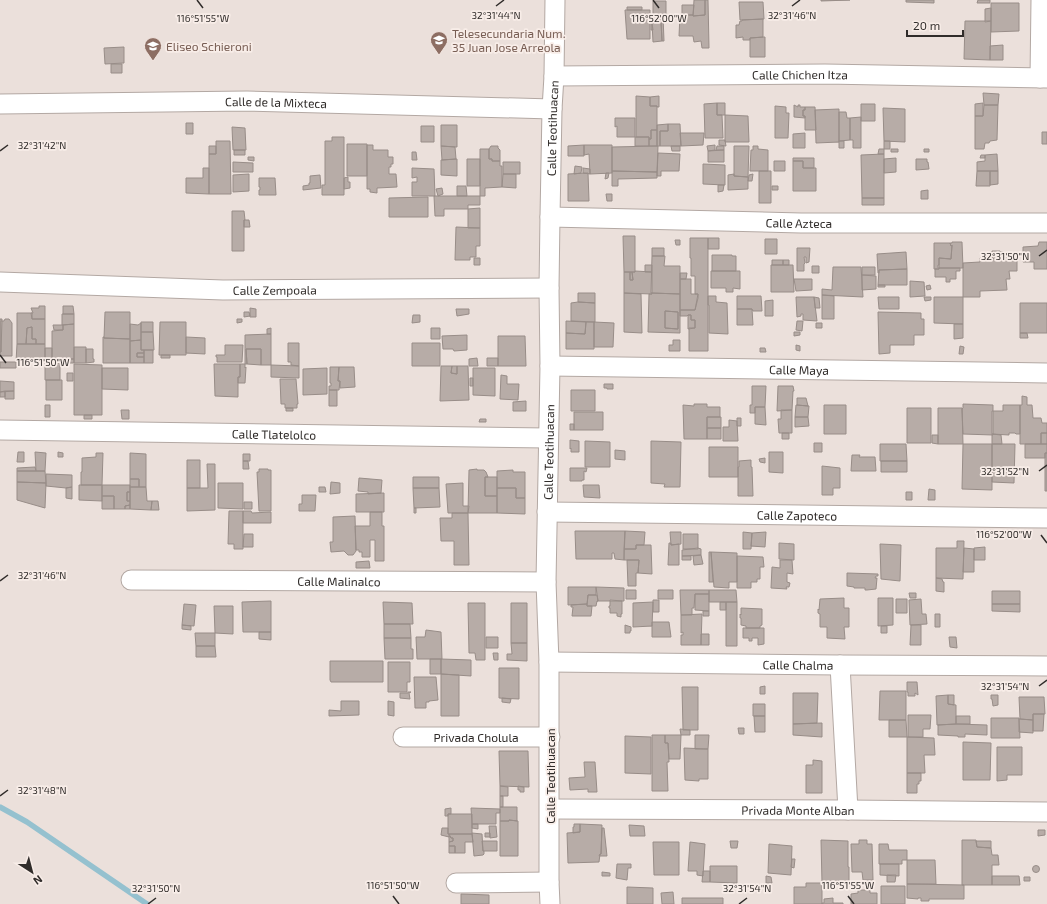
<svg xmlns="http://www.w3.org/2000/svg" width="1047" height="904" font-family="'Exo 2',sans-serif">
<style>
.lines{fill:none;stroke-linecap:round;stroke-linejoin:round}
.stream{stroke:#95c1cf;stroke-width:5.5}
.building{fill:#b7aca7;stroke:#988d88;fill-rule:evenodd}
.minor-casing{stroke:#b3a8a3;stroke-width:21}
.minor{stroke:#fff;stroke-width:19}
.ticks{fill:none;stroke:#302c2a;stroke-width:1.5}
.labels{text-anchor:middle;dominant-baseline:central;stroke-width:3.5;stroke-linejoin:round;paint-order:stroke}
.education-label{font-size:12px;fill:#785e54;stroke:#f8ede8;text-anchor:start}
.street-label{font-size:12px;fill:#302c2a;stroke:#f8ede8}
.ticks-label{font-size:10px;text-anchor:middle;fill:#302c2a;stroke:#f8ede8;stroke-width:3.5;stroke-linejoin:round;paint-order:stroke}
</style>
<rect width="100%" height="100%" fill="#ebe0db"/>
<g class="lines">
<path class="stream" d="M0,807L27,822L147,904"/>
</g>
<path class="building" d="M694,0H705V15L693,16Z
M705,0H708L709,48H702L701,41L694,42L693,36H679L680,15H693V16L705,15Z
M821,0H850L821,1Z
M906,0H934V3L906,2Z
M978,0H990V3H977Z
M653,1H666V17H663V16H653Z
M739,2H763L764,19L740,20Z
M991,3H1019V31L991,32Z
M682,5H694L693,15H682Z
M627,7H642V10H627Z
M991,8V21L985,22V9Z
M625,10H650V39H627Z
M651,16H663L664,41H662L661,22L652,23L653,30H651Z
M763,19V37L750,38V40H743V37L736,38V25H739L740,21H742V20Z
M965,21H991L990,60L964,59Z
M661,22L662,41L653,42L652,23Z
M765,37V57H750V38Z
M1003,45V60H990V46Z
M124,47V63L105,64L104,48Z
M111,64H122V73H111Z
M983,93L999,94L998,105H984Z
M636,96L650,97V106H657V130H651V139H649V137H636Z
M659,96V107H657V106H650V97Z
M717,103H725V115H717Z
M717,103V115H722L723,138H705L704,104Z
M983,103V116H975V104Z
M861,104H875V121H861Z
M794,105L798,107V105H800V107H805V110H803V116H805V118L794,117Z
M984,105H998L997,140L990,141L989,143H985L984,149H975V116H983Z
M775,106L786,107V113H789L788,138H775Z
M805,107H815L816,130H805V116H803V110H805Z
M883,108L905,109V142L884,141Z
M839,109V142L816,143L815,110Z
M839,112H846L847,118H850V140L839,141Z
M725,115L748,116L749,142H725Z
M861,117V148H853V140H850V118Z
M615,118H635V137H617V126L615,127Z
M186,123H193V134H186Z
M668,124V131H660V146H657V125Z
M668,124H680L681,146H660V131H668Z
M441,125H457V147L441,146Z
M421,126H434V142H421Z
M232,127L245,128L246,150H233Z
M651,130H657V146H649V139H651Z
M1042,132H1047V144H1042Z
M680,133H704L703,145L681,146Z
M805,133V148H793V134Z
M332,137H344V195H322V185H325V141H332Z
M635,137H649V146H635Z
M719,140H725L726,146L719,145Z
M216,141H230L231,194H209V154H216Z
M839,141H844V148H839Z
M884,141H890V149H884Z
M347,144H367V176H347Z
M367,145H373V150H388V157H393V164H391V167H389V174H396L397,187L377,188V193L370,192V189H367Z
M584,145V156H568V146Z
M584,145H612V173L590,174L589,154L584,155Z
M715,145V150L708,151L707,146Z
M209,146H216V154H209Z
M441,146L455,147L456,159L442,160Z
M491,146H498V148L500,150V161H492V159H489V149Z
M658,146L657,172L612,171V147Z
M671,146H680V151H672Z
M717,146H724V150H716Z
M734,146H749L748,177L734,176Z
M753,146H758V149L768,150V171H750L751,150H753Z
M480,149H489V159H492V161H500V166H502V187L485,188V196H480Z
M879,149H884V154H878Z
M891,149H898V152H891Z
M924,149H929V152H924Z
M234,150H245V155H234Z
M724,150V162H708V151Z
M412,152H416L417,160H412Z
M658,153L680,154L679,171H661V176H657Z
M884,154V198H862L861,155Z
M997,154L998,171H977V162L985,161V155Z
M981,155H985V158H980Z
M248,157H254V161L248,160Z
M793,158H814V168H803V161H793Z
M896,158V172L884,173V159Z
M457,159V176L441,175V160Z
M467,159H480V186H467Z
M916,159H927V162H928L929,169L916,170Z
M774,161H785V171H774Z
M793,161H803V168H816V191H793Z
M233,162L253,163V172H233Z
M503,162H520V174H503Z
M703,164L725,165V185L703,184Z
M575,166L582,167L581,173L574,174Z
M203,168H209V194L186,193V178H203Z
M412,168L434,169L435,196H412V182H417V177L412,178Z
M583,168L590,169V174L583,173Z
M612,171L657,172V178L618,179V186H612Z
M759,171H771V203H759Z
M977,171H990V186H976Z
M990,171H998V184L990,185Z
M588,173L589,201H568V174Z
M606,173H609L608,178L605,179Z
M249,174V191L233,192V175Z
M503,174H516V188L502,187Z
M734,174V176L748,177V189L728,190V175Z
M753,174L752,181H748L749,175Z
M320,175L321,188L303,190V186L309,185V183H310V176Z
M348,177V182H350V188L344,189V178Z
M259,178H275L276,195H259V190H260V187H259Z
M718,185H724L723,191L718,192Z
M457,186H466L467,196H457Z
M772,186H778V190H772Z
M442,188L443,194L438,196L436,189Z
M928,190V199H921V191Z
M606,194H612V201H607Z
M434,196H480V205H468V209H444V216H435Z
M428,197V217H389V198Z
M862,198H884V205H862Z
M480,208V228H468V209Z
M232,211H244L245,220H244V251H232Z
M244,220H249L250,227H244Z
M456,227L480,228V246H476V257H470V260H455Z
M623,236H635V272H624Z
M690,238H708V351H689V328H695V320H691V315H688L687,316H680V310H695L698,298V294H695V276H691V258H690Z
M708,238H719V249H708Z
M765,239H777V254H765Z
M675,240H680V245H676Z
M952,242H962L963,268H938V265H939V258L951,259L952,245L951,246L950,243H952Z
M1039,242H1047V269H1034V262H1023V247L1038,246Z
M934,243H950L951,246L952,245L951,259L939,258V269H934Z
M652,248H664V256H652Z
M797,248H810L809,262L806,263V257H804L805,263L804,264V271H797Z
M992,251H1000V252H999V258H992Z
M906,252L907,269L879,270V273H878L877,254Z
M999,252L1017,253V271H1009L1010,279H1006L1007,290L980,291V297H963V263L980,262V258H999Z
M712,255H732V256H736V271H712Z
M652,256H665L664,266H680V294L651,293Z
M474,258H480V265H474Z
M772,260H783V265H772Z
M783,260H789V265H783Z
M645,265H652V272H645Z
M771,265H793L794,292H771Z
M812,266H819V273H812Z
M833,267H861L863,297L822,295V289L832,290Z
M862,267H875V275H862Z
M939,268H960V271H956V279H950V282H946V277H935V269H939Z
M907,269V285H878L879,270Z
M635,271L652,272V294L624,293V272H630V280H633L632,272H635Z
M711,271H740V289L733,288V292H726V288H711Z
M630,272H632L633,280H630Z
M680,273H687L686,279H680Z
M862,275L876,276V289L862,290Z
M680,279H691V294H698L695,310H680Z
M794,279H812V290L796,291Z
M910,281L924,282L925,296L910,297Z
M878,285H885V287H878Z
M930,285L931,289L927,290L926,286Z
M578,293H595V303L578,302Z
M624,293L641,294L642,333L624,332Z
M651,293L680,294V333L648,332L649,294H652ZM665,311L678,312V329L665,328Z
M822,295L834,296V319H822Z
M708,296H716V302L727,303L728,334L709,333V305H708Z
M737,296H761L762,311H753L752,309H737Z
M796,297H814L817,321L803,320V314H801V316L797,317Z
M814,297L819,298L820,308H815Z
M878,297H899V309H879Z
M924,297H931V300L925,301Z
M934,297H963V324L934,323Z
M773,300V316H765V301Z
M578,302L595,303V322L571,321V303Z
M1020,303H1047V333H1020Z
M39,306H45V319H32L31,313H33L31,308H39Z
M63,306H73L74,314H63Z
M250,308L256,309V317H250Z
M456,309H469V314L457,316Z
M737,309H752L753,325H737Z
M665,311L678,312V329L665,328Z
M105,312H130V339L104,338Z
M244,312H249L250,316L244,317Z
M878,312L921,313V319H924V335H914V345H890V353L879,354Z
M17,313H32V319H45V344H36V339H32V327L27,328L26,344H17Z
M62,314H74V324L62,325Z
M413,315H420V322L412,323Z
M688,315H691V320H695V328L688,329Z
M0,319H2L1,352H0Z
M5,319H9L12,323V356H0V352H1V321H4Z
M237,319H242V322L237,323Z
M566,321L586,322L585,334L566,333Z
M797,321H803L802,331L796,330Z
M141,322H153V332H141Z
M160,322H186V355H159Z
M586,322H594V349H566V333L585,334Z
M594,322L614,323L613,347H594Z
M141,323V340L130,341V324L138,325Z
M816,323H822V328H816Z
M74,324V359H52V331L63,330V325Z
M954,324H963V338L954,339Z
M53,325H63V330H54Z
M32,327V339H36V344H26L27,328Z
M271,328V334H267V329Z
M431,328H440V339H431Z
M141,332H153L154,350H141Z
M794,332H800V335L794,336Z
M1020,333H1027L1028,338H1020Z
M271,334V365H261V349H246L247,364H245V335Z
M467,335V350L454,351L453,349H443L442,336Z
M498,336H525L526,366H498Z
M103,337H104V338L130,339V363H103Z
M186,337L205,338V354L186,353Z
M141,340V350H144V353H137V357H144V363H130V341Z
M673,340H680V351H669V345H673Z
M288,343H299V366L291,365V362H288Z
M412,343H440V366H412Z
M17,344H45V362H16Z
M225,345H243L242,362H217V357H216V355H225Z
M796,345L800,346V351L796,350Z
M960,346L964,347L963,354H959Z
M74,347H86V363H74Z
M45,348H52V362H45Z
M760,348H765L766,352H760Z
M86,349H93V359H94V362L86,363Z
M246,349H261V365L247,364Z
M144,350H153V363H144Z
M137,353H144V357H137Z
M161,355H170V358H161Z
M477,358L478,366H469V359Z
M487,358H498V366H487Z
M69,359H74V363H69Z
M0,362H16V368H0Z
M45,362L60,363V380H45Z
M74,364L102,365V415H74Z
M214,364H240V377H238V397L215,396Z
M240,364H245V368L246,367L245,383H238V377H240Z
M271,365L299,366V378L271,377Z
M441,366H452L451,373L457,374V366H468L469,400L440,401Z
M452,366H457V374L451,373Z
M330,367H339L338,381H340L339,390H329V386H331V383H330Z
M339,367H354L355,387L340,388V381H338Z
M102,368H128V390L102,389Z
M327,368V394L303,395V369Z
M473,368H495V396L473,395Z
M67,373H73V381H67Z
M501,375L507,376V384H519L518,400L500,399Z
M470,378H473V386H470Z
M280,379H296L298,404H297V408H285V404H281Z
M46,380H62V400H46Z
M0,381L14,382V391L0,392Z
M604,384H613V389H607V388H604Z
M752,386H766L765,407H755V413H750V405H752Z
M778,386H793L794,391H793L792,410L777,411Z
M329,390H337V406H329Z
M571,390H595V411H571Z
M5,391V397H0V392Z
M5,391H14V399H5Z
M1022,396L1027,397V405H1032L1033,418H1041L1042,423H1047V433H1041V444H1020V405H1022Z
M797,398H806L808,406L797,405Z
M526,401V411H513V402Z
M694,404H707V407H720V417H707V439H684L683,405L694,406Z
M963,404L993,405V435L963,434L962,409L963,408Z
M45,405H50V417H45Z
M796,405L809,406L808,417H795Z
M824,405H846V434H824Z
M1003,405H1020V434H1016L1015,433H1009V435L992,434V411H1003Z
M755,407H765L766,425L755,424Z
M286,408H293V411H286Z
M907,408H931V443H907Z
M938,408H962L963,444H938Z
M121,410H129V419H122Z
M781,410H792V433H779L778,419H781Z
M574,412H603V430H574Z
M84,415H92V419H84Z
M707,417H721V428H707Z
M795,417H808L809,426L795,427Z
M737,418H741V426H737Z
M480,419H486V422H479Z
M729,420L737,421L738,441H723V427H729Z
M570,424H574V430H570Z
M707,428H721V439H707Z
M782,433H789V439H782Z
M1041,433H1047V444H1041Z
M992,434L1001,435L1002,444H992Z
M932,435H938V444L932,443Z
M570,440L579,441V452H571V448L570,449Z
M585,441L610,442V467H585Z
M651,441L681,442L680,487H664L665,484L651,483Z
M814,443H822V452H814Z
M880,444H906L907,461H880Z
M963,444H992V490L962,489Z
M992,444H1015L1014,483L992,482Z
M1025,444H1047V453H1045V458H1025Z
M709,447H738V477H709Z
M615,450L625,451V460L615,459Z
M18,452H24V462H17Z
M35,452L46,453L45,471H36Z
M58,452L63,453V457H58Z
M769,452H783V473L769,472Z
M96,453H103L102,485H81V472H82V458L96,457Z
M130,453L146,454V487H139V479H130Z
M1045,453H1047V491H1045Z
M243,454H250V461H243Z
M852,455H860L859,457H875L876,471H851Z
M765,458V463L760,462L759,459Z
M187,460H200V488H187Z
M751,460V467H752L753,496H738V467H739V461Z
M243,461H248L249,469H243Z
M881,461H907V472H881Z
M207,464H215V510L187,511V488H208Z
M822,466L840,468V488H833V495H822Z
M35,467L36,471H17V468Z
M570,468H587L586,472L584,471V480H582V481H570Z
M259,469H268V470H271V511H259L257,472H259Z
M477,469V470H484L486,472L488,477H485V496H497V513H468L469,470Z
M513,470V472H525V498H516V488H497V471Z
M17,471H45L46,483L17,482Z
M46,474L72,475V487L66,488L46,486Z
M413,477H439V488H413Z
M485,477H497V496H485Z
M359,478L382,480L381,493L368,494V492L358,491Z
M130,479H139V487H130Z
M17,482L46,483L45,508L17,500Z
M331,482L340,483V493L330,494Z
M218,483H243V509L218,508Z
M463,483V506H469L468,513H448L446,484Z
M79,485H102V501L79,500Z
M102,485H130V492H127V501H130V505L125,506V509H114V496H102Z
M583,485H599L600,498L584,497Z
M72,487V499L66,498V488Z
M130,487H146L147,501H152L151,510L130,509Z
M319,487H325L326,492H319Z
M413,488H439L440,507L414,508Z
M497,488H516V498H525V514L497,513Z
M929,489L935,490V500H928Z
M127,492H130V501H127Z
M906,492H912V500H906Z
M384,493V512H356V494Z
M302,495H316L315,511H299V504H302Z
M102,496H114V509H102Z
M152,501H158L159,510H151Z
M244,502H252V509H244Z
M130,505V509H125V506Z
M414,508H416V513H414Z
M229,511H243V549H234V544H228Z
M243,511H251L252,513L271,512V523H243Z
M370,512H382V526H384V561H375V540H370V557H362V552H359V550H356L355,526H370Z
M452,513H468L469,565H454V541H441L440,518H452Z
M355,516L356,551L353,555H348L344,551L331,552L330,542H333V517Z
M575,531H625L624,560L615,559L614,553H612V559H576Z
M625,531L645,532L644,545H636V549H624Z
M670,532H681V544L671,545Z
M743,532L752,533L751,549H743Z
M766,532L765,547L751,546L752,533Z
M244,534H253V547H243Z
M683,534H698V549H683Z
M957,541H964L963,579L936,578V548H957Z
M669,543H671V545L679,544V565H668Z
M779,543L794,544V560L779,559Z
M880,544L901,545L900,581L881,579Z
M636,545H651L652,574L638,573L639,560H624V549H636Z
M985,547V560H974V548Z
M698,548L701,549V555L682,556V550Z
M964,548L974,549V572H963Z
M709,552H711L713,582H709Z
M711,552L737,553V582H729V588L714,587Z
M701,555L703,564L694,565L693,556Z
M682,556H691V560H682Z
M737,556L763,557L764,567H760V579H757V582H751V588H737Z
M627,560H639L638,573H636V586H628Z
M780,560H792L793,574L787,573V582L790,583L789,587H786L787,589L771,588L772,567L780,568Z
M369,561L370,568H356V562Z
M847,573L878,574V576H876L875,578H877L876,589L867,590H865V588H854V587L847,586Z
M936,578L942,579L943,582H944V592L936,591Z
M568,587H596V595H588L587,604L568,605Z
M596,587L624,588V601H597H598Z
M626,590H636V599H626Z
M658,590H673V599H658Z
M680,590H709V594H695L694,608H692V615H681Z
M709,590H736L737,602H709Z
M992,591H1020V604H992Z
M909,593H916V598H910Z
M695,594H709V611L695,610Z
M588,595H597L598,601H597L596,606H587Z
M844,598V608H849V627H844L845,639L827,638V627H820V614L818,613V609L819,610L820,599Z
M878,598H893V625L878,626Z
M896,599H907V613H896Z
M921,599L922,614H926L927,624L910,625L909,600Z
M610,600L622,601V614H621V617L617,616V613H610V608H609V606H610Z
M653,600H659V612H653Z
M271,601V632H243L242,602Z
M383,602L412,603L413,624H384Z
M653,602L652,626L633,627V603Z
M720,602H726V610H720Z
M726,602H737V646H726Z
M468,603H485V660H476L475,653H469Z
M511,603H527V643H511Z
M184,604L196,605L194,626L182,625Z
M587,604V606H592L591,616H572L573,607H571V605Z
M992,604H1020V612L992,611Z
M214,606H233V634L215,633Z
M741,608L762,609V625L760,626V628H746V626L741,625V618H740V614L741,615Z
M703,611H709V616H703Z
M702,614L701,645H681V635H683V632L681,633V615Z
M935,614H940V627H935Z
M652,622H669L671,637H652Z
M384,624H410L411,638H384Z
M182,625L191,626V630L182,629Z
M625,625L631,627V631H630V633H625Z
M911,625H921V645H910Z
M881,626H887V633H881Z
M743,628H764V644L758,645V638H752V641H749V638H743Z
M426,630L441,632L442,659H417L416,637H425Z
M259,632H271V640L259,639Z
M195,633H215V646H196Z
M701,634H709V645H701Z
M486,637H498V648H486Z
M949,637H956L957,648L950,647Z
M384,638H411V649H413V659H385Z
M511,643H527V661L507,660V654H512Z
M196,646H215L216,657H196Z
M493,653H498V660H494Z
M430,659H441V674H430Z
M441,659L471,660V676L441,674Z
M330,661H383V682H331L330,680Z
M388,662H410V682H407V692H388Z
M499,668H519V699L499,698Z
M441,674L459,675V716H441Z
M414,677H436L438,700L429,701V702H426V708H415Z
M907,682H917L918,695L915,693V696H908V692H907Z
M765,686V694H760V687Z
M682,687H698V730H683Z
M880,691H906V720H879Z
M408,692H411L409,693L410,699L400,698V693H408Z
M793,693H818L817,723L793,724Z
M948,695H954V705L948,704Z
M948,695V704L956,705V724L937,725L936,696Z
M991,695H998V705L993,706L992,699H991Z
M1019,697H1044L1045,714H1033V720L1020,719Z
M502,698L511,699L510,703L502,702Z
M341,701H359V715L329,716V710L341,711Z
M388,701L394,702V716L388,715Z
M753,704H765V716H753Z
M1033,714H1044L1043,731H1033Z
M908,715H931L930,729H923V737H908Z
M754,716H765V732H755Z
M956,716H970V724H956Z
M991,718H1019L1020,738H991Z
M1019,719L1033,720V733L1019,732Z
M889,720H906L907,737H889Z
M822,723V737L793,735V724Z
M956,724L987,725V735L965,734V737H958V736L938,735V725Z
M738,728H744V734H739Z
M680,729L690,730V735H681Z
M652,735H665V743H668L669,762H667L668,791H652Z
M665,735H681L680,759H669L668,743H665Z
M695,735H709L708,749H695Z
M625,736L651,737V774L625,773Z
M907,737L934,738L935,755H924L925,773H907Z
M963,742L991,743L990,780H963Z
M997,747H1022V775H1007V780L997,781Z
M684,748L708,749V779H699V781L685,780Z
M499,751H528L529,787L500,786Z
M813,760L822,761V793H806V765H813Z
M584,762H595L597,792H588V789L570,790L569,778L585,777Z
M907,773H921V781H919V784H917V793H907Z
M500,786L508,787V796H500Z
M518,786L524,787V792H520V790H518Z
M500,796H503V807H500Z
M500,807H517V821L509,820V821H500Z
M451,808V814H448V816H445V809Z
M471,808L500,809V813H496V824H472Z
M448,814H472V834H448Z
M509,820L518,821V856H500V821H509Z
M472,824H478V829L472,828Z
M574,824H580V832L573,833V827H574Z
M580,824L602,825L601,854H600L599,862L568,863L567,833L580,832Z
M629,825L644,826L645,836H630Z
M489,826H496L497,837L490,838Z
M442,828H448V834H449V837L441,835Z
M602,828H604L607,856H599L600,854H601Z
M1038,830H1045V835L1038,836Z
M472,833L482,834L483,851H484V854L483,855L474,856Z
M485,833H490V837H485Z
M449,834H472L473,842H465V853H455V846H449V842L453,841V838H451Z
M449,836H450L451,838H453V841L449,842Z
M821,840L848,841V867H849V884L822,883Z
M859,840H867V844H872L873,880H863L862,872H852L851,844H859Z
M962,840H976L977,847L991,848L992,855H998L999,865H992V885H962Z
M482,841H497V851H483Z
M730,841H738L737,848H731Z
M976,841H991V848L977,847Z
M653,842H679V875H654Z
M690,842L705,844L703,876L697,875V871H688Z
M769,844L792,846L791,875L768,873Z
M879,844H888L889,850H907V860H902V864H879Z
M449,846H455V853H449Z
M792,859H795L794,868L791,867Z
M907,860H935L936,884H907Z
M617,864H631V868H628L627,880L616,878Z
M880,864H899V876L880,875Z
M1032.5 869a3.5 3.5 0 1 1 7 0a3.5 3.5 0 1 1-7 0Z
M710,866H737V883L710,882Z
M703,871H710V882H702Z
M602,872L610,873V876H602Z
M887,875H896L895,882H887Z
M766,876L771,877L772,883H766Z
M992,876H1019L1020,885H992Z
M1024,877H1030V881H1024Z
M806,883H822V904H794V887H806Z
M907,884L964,885V899H929V901H921V898H918V899L907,898Z
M881,886H905V904H881Z
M627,887L653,888V904H627Z
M858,890H870V893H877V904H851V894L858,893Z
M673,892L674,904H662L661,893Z
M461,894L489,895V904H461Z
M682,898H723V904H682Z
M833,898V903H843V904H822V903H824V899Z"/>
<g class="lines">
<g class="minor-casing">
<g id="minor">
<path id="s1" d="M554,76L825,74L1047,78"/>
<path d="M1040,78L1041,0"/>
<path id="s2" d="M0,104L247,101L552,109"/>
<path id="s3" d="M550,217L801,223H1047"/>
<path id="s4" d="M0,282L223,290L549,288"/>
<path id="s5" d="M550,366L1047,373"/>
<path id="s6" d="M0,430L548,438"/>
<path id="s7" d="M547,512L1047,518"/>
<path id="s8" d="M131,580L546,582"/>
<path id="s9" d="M549,662L840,665L1047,666"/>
<path d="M840,665L848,810"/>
<path id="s10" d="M403,737H550"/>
<path id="s11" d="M550,809L848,810L1047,812"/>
<path d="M456,883L549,882"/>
<path id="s12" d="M550,904L549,882V662L546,582L550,366L549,288L550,217L552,109L554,76L555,0"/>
</g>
</g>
<use href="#minor" class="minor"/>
</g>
<path class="ticks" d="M197,0L203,8M653,0L659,8M496,6L504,0M792,6L800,0M0,151L8,145M1039,256L1047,250M0,355L6,363M1039,471L1047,465M1041,535L1047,543M0,581L8,575M1039,686L1047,680M0,796L8,790M393,896L399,904M848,896L854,904M148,904L156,898M739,904L747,898"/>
<defs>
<g id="school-pin" transform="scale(0.9)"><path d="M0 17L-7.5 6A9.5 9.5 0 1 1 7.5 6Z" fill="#8d6e63" stroke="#f8ede8"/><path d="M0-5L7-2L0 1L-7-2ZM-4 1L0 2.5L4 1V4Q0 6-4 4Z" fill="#fff"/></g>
</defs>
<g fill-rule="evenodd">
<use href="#school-pin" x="439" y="40"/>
<use href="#school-pin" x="153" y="46"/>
</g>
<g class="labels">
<g class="education-label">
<text x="452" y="33">Telesecundaria Num.<tspan x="452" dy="14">35 Juan Jose Arreola</tspan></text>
<text x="166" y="46">Eliseo Schieroni</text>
</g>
<g class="street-label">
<text stroke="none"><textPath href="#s1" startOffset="246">Calle Chichen Itza</textPath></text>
<text stroke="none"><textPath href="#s2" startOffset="276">Calle de la Mixteca</textPath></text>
<text stroke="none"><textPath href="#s12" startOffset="776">Calle Teotihuacan</textPath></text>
<text stroke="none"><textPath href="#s3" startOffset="249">Calle Azteca</textPath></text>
<text stroke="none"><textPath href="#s4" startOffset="275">Calle Zempoala</textPath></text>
<text stroke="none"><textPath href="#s5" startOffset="249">Calle Maya</textPath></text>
<text stroke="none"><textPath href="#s6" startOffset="274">Calle Tlatelolco</textPath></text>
<text stroke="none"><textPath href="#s12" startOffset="452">Calle Teotihuacan</textPath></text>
<text stroke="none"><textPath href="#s7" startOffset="250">Calle Zapoteco</textPath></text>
<text stroke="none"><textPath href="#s8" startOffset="208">Calle Malinalco</textPath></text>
<text stroke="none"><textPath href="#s9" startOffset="249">Calle Chalma</textPath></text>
<text stroke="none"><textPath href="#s10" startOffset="73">Privada Cholula</textPath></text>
<text transform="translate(550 776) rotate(-90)">Calle Teotihuacan</text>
<text stroke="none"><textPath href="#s11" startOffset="248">Privada Monte Alban</textPath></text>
</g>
</g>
<g class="ticks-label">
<text x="496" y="19">32°31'44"N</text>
<text x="792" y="19">32°31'46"N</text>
<text x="203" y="22">116°51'55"W</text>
<text x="659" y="22">116°52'00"W</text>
<text x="42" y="149">32°31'42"N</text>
<text x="1005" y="260">32°31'50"N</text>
<text x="43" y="366">116°51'50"W</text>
<text x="1005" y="475">32°31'52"N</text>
<text x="1004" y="538">116°52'00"W</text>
<text x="42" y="579">32°31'46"N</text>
<text x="1005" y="690">32°31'54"N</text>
<text x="42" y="794">32°31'48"N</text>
<text x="393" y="889">116°51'50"W</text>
<text x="848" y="889">116°51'55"W</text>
<text x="156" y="892">32°31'50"N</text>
<text x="747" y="892">32°31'54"N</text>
</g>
<g transform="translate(32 872) rotate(144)" stroke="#f8ede8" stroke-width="3" paint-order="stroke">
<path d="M0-3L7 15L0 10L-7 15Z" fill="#302c2a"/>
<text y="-6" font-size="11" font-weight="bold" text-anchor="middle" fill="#302c2a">N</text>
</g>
<path d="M907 30v6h56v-6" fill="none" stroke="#302c2a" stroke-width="2"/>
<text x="913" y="30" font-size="12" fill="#302c2a" stroke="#f8ede8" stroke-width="3" paint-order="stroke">20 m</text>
</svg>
